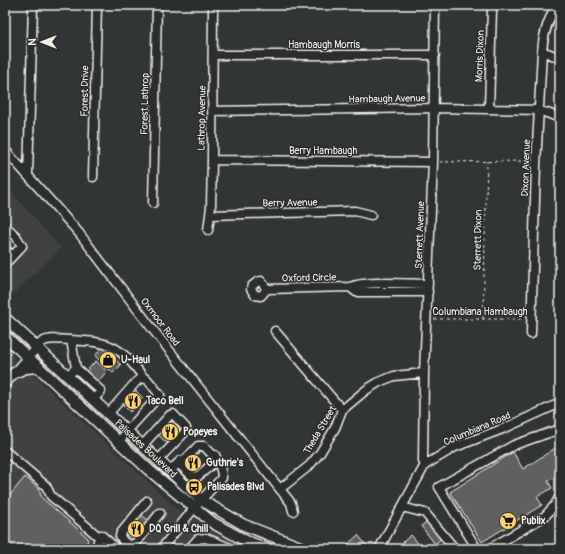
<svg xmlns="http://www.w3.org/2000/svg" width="565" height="554" font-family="Pangolin,sans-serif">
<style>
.built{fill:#404242}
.building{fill:#5f605f;stroke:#f4f1e8}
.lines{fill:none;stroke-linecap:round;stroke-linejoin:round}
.minor-casing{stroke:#f4f1e8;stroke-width:11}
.major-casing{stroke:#f4f1e8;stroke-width:13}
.path{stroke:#f4f1e8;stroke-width:1;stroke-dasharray:3 3;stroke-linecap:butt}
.minor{stroke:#2a2d2e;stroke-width:8}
.major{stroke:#2a2d2e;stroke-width:10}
.labels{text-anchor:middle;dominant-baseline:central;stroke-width:3;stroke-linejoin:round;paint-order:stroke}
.street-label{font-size:10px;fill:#f4f1e8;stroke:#2a2d2e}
.poi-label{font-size:10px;font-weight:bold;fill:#f4f1e8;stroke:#2a2d2e;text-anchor:start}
</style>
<rect width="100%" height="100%" fill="#323535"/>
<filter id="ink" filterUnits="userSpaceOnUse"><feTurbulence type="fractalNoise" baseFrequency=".025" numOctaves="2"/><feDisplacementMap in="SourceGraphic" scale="8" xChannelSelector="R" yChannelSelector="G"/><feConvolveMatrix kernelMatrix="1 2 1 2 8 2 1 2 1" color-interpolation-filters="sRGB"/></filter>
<g filter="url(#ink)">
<path class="built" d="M5,185L61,248L5,302Z
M5,349L178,510L251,549H5Z"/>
<path class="building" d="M103,346L121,365L113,373L95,356Z
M96,361L107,371L97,383L85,372Z
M135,390L143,398L130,412L122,404Z
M172,420L181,428L167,443L158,435Z
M560,445V474L548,481L552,488L537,497L542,505L482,542L450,492L513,452L523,469Z
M25,477L38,488L42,498L88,538L86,549H14L5,540V524L10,518L5,513V510L10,504L6,500Z
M140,514L148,520L145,524L146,525L134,541L125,534Z
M428,521L442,538L435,544L421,526Z
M358,535L366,545L362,548L361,546L357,549H350L347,545Z
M411,535L423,549H410L403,542Z"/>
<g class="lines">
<g class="minor-casing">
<path id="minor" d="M542,51L560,58
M213,55H435
M489,109L492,9L494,5
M212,111L434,108L489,109L539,110L560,118
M5,150L79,233L154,331L291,503L293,511
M212,160L433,162
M28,175L33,5
M93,177L97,5
M153,203L157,5
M210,215L355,211L371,215
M5,226L16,236L22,246L5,264
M208,230L211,207L212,160L213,5
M5,249L12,256
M261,281L267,289L261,296L255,295L251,289L252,286L257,282Z
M350,287L356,292H428
M267,289L350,287C365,280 410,284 428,284
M275,331L342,410
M531,334L536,165L542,51C543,34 548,21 556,5
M71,340L76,368
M67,376L76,368L101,391L93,400
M5,384L42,342C50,337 60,340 69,340C111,342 118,344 144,378
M108,414L136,382L141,378L147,379L160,395L127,431L119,442
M142,446L170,415L173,414L186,428V431L158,460
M5,451L46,486L51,496L99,537L96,549
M425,465L423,461L424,373L433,162L435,5
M170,471L178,463L191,475L197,477L217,460L215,455
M280,489L309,466L320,453L335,428L342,410L366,390L379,382L394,376L424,373
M147,501L121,533L120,536L123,541L129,545L135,544L160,513
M402,507L425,513L455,549
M101,535L117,549
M161,549L201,500L222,478C222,464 213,455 204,446H198L185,460L180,461
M189,549L198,539L206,538L232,549
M379,549L425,465L455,447L505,428L560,403
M477,549L439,487L514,445L560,429
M489,549L545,516L555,505L560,496"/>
</g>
<g class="major-casing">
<g id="major">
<path id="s1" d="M5,318L201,500L244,525L305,549"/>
<path d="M5,336L149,470L213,523L246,541L268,549"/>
<path d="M14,373L26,368L39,367"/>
</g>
</g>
<path class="path" d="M440,162L529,161
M434,319H524
M483,319L487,161"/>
<use href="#minor" class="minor"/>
<use href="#major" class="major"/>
</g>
</g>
<defs>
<g id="shop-disc" transform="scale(0.9)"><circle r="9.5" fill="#ffd166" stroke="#2a2d2e"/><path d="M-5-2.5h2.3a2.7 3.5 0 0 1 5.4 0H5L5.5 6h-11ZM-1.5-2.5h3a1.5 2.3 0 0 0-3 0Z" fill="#111"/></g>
<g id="restaurant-disc" transform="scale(0.9)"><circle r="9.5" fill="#ffd166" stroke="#2a2d2e"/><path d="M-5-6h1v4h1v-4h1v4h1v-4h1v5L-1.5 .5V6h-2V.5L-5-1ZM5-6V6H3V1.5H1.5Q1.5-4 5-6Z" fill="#111"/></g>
<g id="bus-disc" transform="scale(0.9)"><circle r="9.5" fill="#ffd166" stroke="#2a2d2e"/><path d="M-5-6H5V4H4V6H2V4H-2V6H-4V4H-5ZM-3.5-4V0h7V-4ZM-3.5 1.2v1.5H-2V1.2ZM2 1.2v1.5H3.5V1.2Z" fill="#111"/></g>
<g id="supermarket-disc" transform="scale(0.9)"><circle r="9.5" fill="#ffd166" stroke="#2a2d2e"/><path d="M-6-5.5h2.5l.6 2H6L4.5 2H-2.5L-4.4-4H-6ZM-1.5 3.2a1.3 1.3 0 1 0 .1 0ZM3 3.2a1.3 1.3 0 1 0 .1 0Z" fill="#111"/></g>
</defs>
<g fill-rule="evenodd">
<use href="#shop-disc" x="108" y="360"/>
<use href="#restaurant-disc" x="133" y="401"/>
<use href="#restaurant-disc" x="170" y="432"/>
<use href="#restaurant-disc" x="193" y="463"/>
<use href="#bus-disc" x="194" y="487"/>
<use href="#supermarket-disc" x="508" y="521"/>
<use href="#restaurant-disc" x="136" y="529"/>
</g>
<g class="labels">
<g class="street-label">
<text x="324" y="45">Hambaugh Morris</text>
<text transform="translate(480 56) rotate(-88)">Morris Dixon</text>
<text transform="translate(85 91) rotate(-89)">Forest Drive</text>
<text transform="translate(387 99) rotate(-1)">Hambaugh Avenue</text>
<text transform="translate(145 104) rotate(-89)">Forest Lathrop</text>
<text transform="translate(202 118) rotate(-89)">Lathrop Avenue</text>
<text x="323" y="151">Berry Hambaugh</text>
<text transform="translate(526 168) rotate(-88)">Dixon Avenue</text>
<text transform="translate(290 203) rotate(-1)">Berry Avenue</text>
<text transform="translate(420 235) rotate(-88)">Sterrett Avenue</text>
<text transform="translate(478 240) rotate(-89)">Sterrett Dixon</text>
<text transform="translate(309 278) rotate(-1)">Oxford Circle</text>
<text x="480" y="312">Columbiana Hambaugh</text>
<text transform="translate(160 322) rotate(53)">Oxmoor Road</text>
<text transform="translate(477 429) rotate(-23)">Columbiana Road</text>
<text transform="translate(320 430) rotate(-59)">Theda Street</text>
<text stroke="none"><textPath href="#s1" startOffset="192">Palisades Boulevard</textPath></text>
</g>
<g class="poi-label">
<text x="121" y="360">U-Haul</text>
<text x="146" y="401">Taco Bell</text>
<text x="183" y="432">Popeyes</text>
<text x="206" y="463">Guthrie's</text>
<text x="207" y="487">Palisades Blvd</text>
<text x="521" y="521">Publix</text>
<text x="149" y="529">DQ Grill &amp; Chill</text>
</g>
</g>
<rect width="565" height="554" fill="none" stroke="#2a2d2e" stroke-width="20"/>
<rect x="10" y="10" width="545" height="534" fill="none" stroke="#f4f1e8" stroke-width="1.5" filter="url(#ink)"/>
<g transform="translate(42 42) rotate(270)" stroke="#2a2d2e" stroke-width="3" paint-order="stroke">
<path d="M0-3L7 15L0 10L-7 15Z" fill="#f4f1e8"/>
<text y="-6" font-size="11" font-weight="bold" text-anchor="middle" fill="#f4f1e8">N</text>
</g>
</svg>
